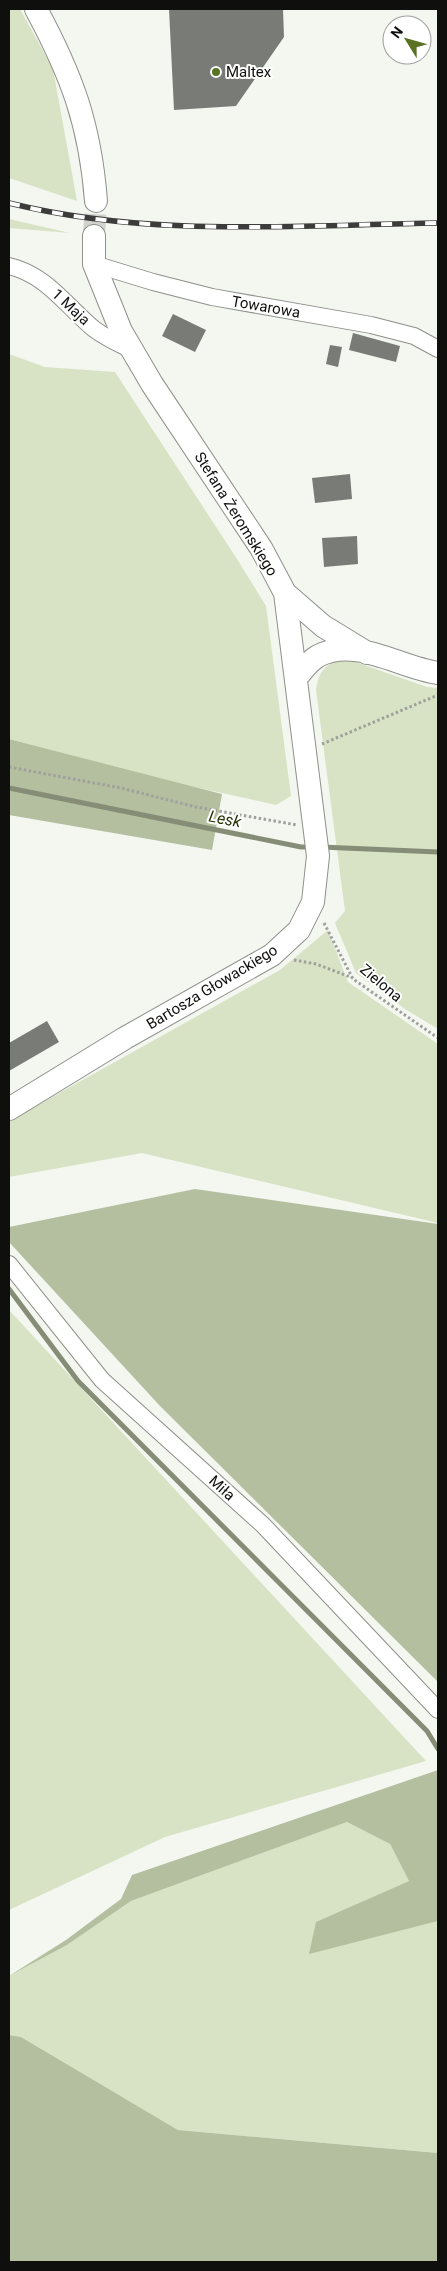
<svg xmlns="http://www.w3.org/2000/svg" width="447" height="2271" font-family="Roboto,sans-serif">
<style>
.green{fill:#d7e3c4}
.forest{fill:#b3bf9f}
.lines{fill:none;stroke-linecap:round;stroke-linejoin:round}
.stream{stroke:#858d77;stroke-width:5}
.building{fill:#797b76}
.secondary-tunnel{stroke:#d2d3ce;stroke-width:22;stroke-dasharray:22 11;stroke-linecap:butt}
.street-casing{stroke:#8e908b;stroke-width:18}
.secondary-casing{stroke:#8e908b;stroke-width:24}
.path{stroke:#9fa09c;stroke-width:3;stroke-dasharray:2.5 2.5;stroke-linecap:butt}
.street{stroke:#fff;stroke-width:16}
.secondary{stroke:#fff;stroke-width:22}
.rail-casing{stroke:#3c3c3a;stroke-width:5.5}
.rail{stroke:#fff;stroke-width:4;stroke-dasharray:11;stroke-linecap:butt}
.poi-dot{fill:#5b7224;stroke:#fff;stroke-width:2}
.labels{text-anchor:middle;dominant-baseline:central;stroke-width:4;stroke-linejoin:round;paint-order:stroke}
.poi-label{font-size:15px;fill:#0f0f0e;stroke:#fff;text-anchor:start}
.street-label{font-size:15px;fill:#0f0f0e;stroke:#fff}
.water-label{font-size:16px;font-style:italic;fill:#233100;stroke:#fff}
</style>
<rect width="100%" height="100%" fill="#f4f6f0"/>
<path class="green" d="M9,9H20L53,69L77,201L9,178Z
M9,219L70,233L9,228Z
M9,354L45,367L115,372L237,559L266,606L291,796L276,805L186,785L9,739Z
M344,658L427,687L438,688V1029L405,1009L356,973L335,923L345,911L316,690C319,671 325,664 344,658Z
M328,930L348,982L438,1044V1223L142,1153L9,1177V1121L280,970Z
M9,1310L426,1761L165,1837L9,1910Z
M347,1822L390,1844L409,1881L317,1922L310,1953L438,1921V2153L178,2130L21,2037L9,2035V1976L67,1945L131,1901Z"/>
<path class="forest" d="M9,739L222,794L212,850L9,815Z
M195,1189L438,1224V1682L160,1406L9,1242V1227Z
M438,1770V1921L309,1954L316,1922L409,1881L390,1844L347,1822L131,1901L67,1945L9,1976L66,1940L121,1899L132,1875Z
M9,2035L21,2037L178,2130L438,2153V2262H9Z"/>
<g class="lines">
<path class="stream" d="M9,788L301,847H310
M321,847L438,852
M9,1289L78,1381L427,1731L438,1749"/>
</g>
<path class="building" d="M169,9H283L284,37L236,106L174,110Z
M173,314L206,330L195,352L162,336Z
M353,333L400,346L396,362L349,350Z
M330,345L342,347L338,367L326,364Z
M350,474L352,499L315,503L312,478Z
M357,536L358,564L324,567L322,538Z
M47,1021L59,1042L9,1071V1043Z"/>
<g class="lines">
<path class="secondary-tunnel" d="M94,236L96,201"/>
<g class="street-casing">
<path id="street" d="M94,264L153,282L212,297L371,325L414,336L438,349
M9,266C47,275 66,306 94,329C106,338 119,344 132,350
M9,1264L102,1380L263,1525L438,1710"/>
</g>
<g class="secondary-casing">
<path id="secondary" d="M36,9C72,76 90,124 96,201
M94,236V264L121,331L152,384L261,548L285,593L323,626L367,653
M296,678C303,670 309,661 318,656C356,636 400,668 438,673
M9,1109L125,1038L272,955L299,930L313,902L318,856L285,593"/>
</g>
<path class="path" d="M322,744L438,695
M9,767L121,788L196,807L297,825
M324,923L353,979L438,1038
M294,960L316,964L353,978"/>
<use href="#street" class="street"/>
<use href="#secondary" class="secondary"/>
<g class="rail-casing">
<path id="rail" d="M9,203C150,238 294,225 438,223"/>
</g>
<use href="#rail" class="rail"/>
</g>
<circle class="poi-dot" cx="216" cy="72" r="5"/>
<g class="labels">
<g class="poi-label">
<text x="226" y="72">Maltex</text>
</g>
<g class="street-label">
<text transform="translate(71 307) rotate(43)">1 Maja</text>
<text transform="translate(266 307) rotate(10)">Towarowa</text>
<text transform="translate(236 514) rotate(58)">Stefana Żeromskiego</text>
<text transform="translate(381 983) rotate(40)">Zielona</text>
<text transform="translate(212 987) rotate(-31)">Bartosza Głowackiego</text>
<text transform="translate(222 1488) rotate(42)">Miła</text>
</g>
<g class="water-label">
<text transform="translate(225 819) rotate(11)">Lesk</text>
</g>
</g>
<rect width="447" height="2271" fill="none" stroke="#0f0f0e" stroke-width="20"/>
<g transform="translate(407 40) rotate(307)"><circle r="24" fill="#ffffff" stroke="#9f9f9f"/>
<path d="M0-4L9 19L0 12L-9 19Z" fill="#5b7224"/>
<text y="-8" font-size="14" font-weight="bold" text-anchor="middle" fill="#0f0f0e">N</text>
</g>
</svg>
